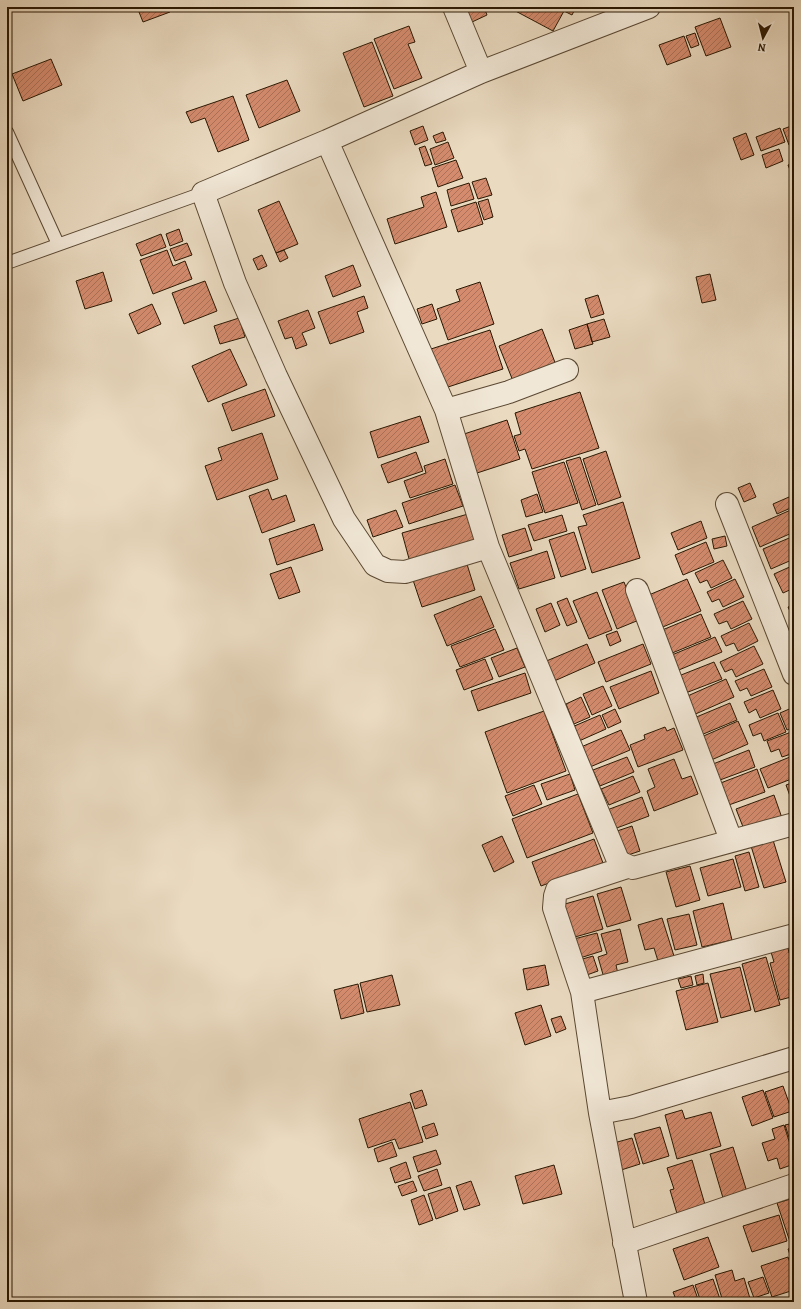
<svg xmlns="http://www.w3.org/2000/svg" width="801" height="1309" font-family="Alegreya,serif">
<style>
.building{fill:url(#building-hatch);stroke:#2a1802}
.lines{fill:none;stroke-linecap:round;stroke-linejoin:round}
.lane-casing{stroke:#5a4832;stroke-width:14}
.street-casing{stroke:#5a4832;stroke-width:24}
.lane{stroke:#f1e7d6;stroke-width:12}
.street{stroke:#f1e7d6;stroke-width:22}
</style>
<defs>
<pattern id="building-hatch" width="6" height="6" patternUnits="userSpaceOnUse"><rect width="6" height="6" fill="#d48b6e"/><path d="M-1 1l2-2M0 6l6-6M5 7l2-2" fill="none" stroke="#ac7158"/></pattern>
</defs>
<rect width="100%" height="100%" fill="#eadac0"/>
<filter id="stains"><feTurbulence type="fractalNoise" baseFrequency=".005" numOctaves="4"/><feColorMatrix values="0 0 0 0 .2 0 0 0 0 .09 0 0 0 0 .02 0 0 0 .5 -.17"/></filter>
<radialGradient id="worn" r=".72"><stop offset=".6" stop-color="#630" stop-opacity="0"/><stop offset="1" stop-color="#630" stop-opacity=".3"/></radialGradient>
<path class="building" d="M137,7H168L170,12L143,22Z
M465,7H484L487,15L472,22Z
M508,7H576L572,15L564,11L553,31Z
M720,18L731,47L706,56L695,27Z
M409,26L415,42L408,44L422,78L394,89L374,39Z
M695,33L699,45L691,48L686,36Z
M684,36L691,56L667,65L659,45Z
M372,42L393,96L364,107L343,53Z
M51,59L62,85L23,101L12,74Z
M287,80L300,111L259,128L246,95Z
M233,96L249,140L218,152L205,118L191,123L186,112Z
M794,125V143L789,145L783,129Z
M423,126L428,140L415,145L410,131Z
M780,128L785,142L761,151L756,137Z
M443,132L446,140L436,143L433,136Z
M746,133L754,155L741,160L733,138Z
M448,142L454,158L435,165L430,149Z
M425,146L432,164L425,166L419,148Z
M779,149L783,161L766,168L762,155Z
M456,160L463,178L438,187L432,168Z
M794,163V180L788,165Z
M486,178L492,195L478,199L472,182Z
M469,183L474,199L451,206L447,190Z
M436,192L447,227L395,244L387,219L424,207L421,197Z
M488,199L493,217L484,220L478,202Z
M279,201L298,244L276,253L258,210Z
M476,202L483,224L458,232L451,210Z
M179,229L183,241L170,246L166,234Z
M161,234L166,247L141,256L136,244Z
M187,243L192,255L175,261L170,249Z
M167,250L173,266L185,261L192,279L153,294L140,260Z
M284,250L288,258L280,262L276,253Z
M262,255L267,266L258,270L253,259Z
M353,265L361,286L333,297L325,276Z
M103,272L112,301L85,309L76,281Z
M710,274L716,300L702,303L696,277Z
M205,281L217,311L184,324L172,293Z
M480,282L494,324L448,340L437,309L460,301L456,290Z
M598,295L604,314L591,318L585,299Z
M364,296L368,308L357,312L364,332L330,344L318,312Z
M152,304L161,324L138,334L129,314Z
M432,304L437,319L422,324L417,309Z
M308,310L315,328L302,333L307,345L296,349L292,337L285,339L278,321Z
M239,318L245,337L220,344L214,326Z
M604,319L610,337L592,342L587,324Z
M587,324L593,344L575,349L569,330Z
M542,329L556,365L513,381L499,346Z
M490,330L503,369L445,388L431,349Z
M230,349L247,385L208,402L192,366Z
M265,389L275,416L232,431L222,404Z
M580,392L599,448L532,469L525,449L519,451L514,436L521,434L515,413Z
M420,416L429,442L378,458L370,432Z
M507,420L520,459L474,474L461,435Z
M262,433L278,479L217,500L205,466L222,460L218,448Z
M606,451L621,497L598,505L583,459Z
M416,452L423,471L388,483L381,465Z
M580,457L596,505L582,510L566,461Z
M445,459L453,484L410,498L404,481L426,473L424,466Z
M564,462L578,503L545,513L532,472Z
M750,483L756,497L744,502L738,488Z
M455,485L463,506L409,524L402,503Z
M268,489L272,500L286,495L295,521L262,533L249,496Z
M537,494L543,512L526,517L521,500Z
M789,497L793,507L777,514L773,504Z
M623,502L640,558L592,573L578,527L587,525L583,515Z
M793,509L794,532L760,547L752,527Z
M396,510L403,527L373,537L367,520Z
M468,514L478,547L411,566L402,533Z
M562,515L567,531L534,541L528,525Z
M701,521L707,538L678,550L671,533Z
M314,524L323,550L277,565L269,539Z
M525,528L532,550L509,557L502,535Z
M574,532L586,569L561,577L549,540Z
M725,536L727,546L714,549L712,539Z
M794,536V559L771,569L763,549Z
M706,542L714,562L683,575L675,555Z
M547,551L555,578L519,589L510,563Z
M723,560L732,578L711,588L707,580L700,583L695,573Z
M466,561L475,590L422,607L412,577Z
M794,565V588L783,593L774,574Z
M291,567L300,592L279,599L270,574Z
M687,579L701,611L658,629L644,597Z
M735,579L744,597L723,607L719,599L712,602L707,592Z
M624,582L639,620L617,629L602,590Z
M597,592L612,630L589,639L573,601Z
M481,596L494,627L447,646L434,615Z
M567,598L577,622L567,626L557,602Z
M743,601L752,619L731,629L727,621L719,624L714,614Z
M551,603L560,625L545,632L536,609Z
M794,605V620L788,607Z
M701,614L711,637L665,656L655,633Z
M749,623L758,641L738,651L734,643L726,646L721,636Z
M495,629L504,650L460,667L451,646Z
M617,631L621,641L610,646L606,635Z
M715,637L722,652L674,672L667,657Z
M587,644L595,663L552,682L544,662Z
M643,644L651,664L606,682L598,662Z
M754,646L763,664L736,677L732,669L725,672L720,662Z
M517,648L525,667L499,677L491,658Z
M485,659L493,679L464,690L456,670Z
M714,662L722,679L683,694L676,677Z
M764,669L772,687L751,696L747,688L740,691L735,681Z
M651,671L659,693L619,709L610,687Z
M525,673L531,693L478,711L471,691Z
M726,679L734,697L691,716L683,698Z
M603,686L612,706L592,715L583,694Z
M773,690L781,709L760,718L756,709L749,713L744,702Z
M581,697L590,717L574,724L566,704Z
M730,703L737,720L701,735L694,718Z
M794,707V727L787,730L780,713Z
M615,709L621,722L608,728L602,715Z
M544,711L566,771L507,793L485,732Z
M778,713L786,732L764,741L761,733L753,736L749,725Z
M600,715L606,729L579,741L572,727Z
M738,721L748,744L709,761L699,738Z
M665,727L667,731L674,728L683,750L638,767L630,745L645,739L644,735Z
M621,730L630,750L590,767L581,747Z
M794,731V753L782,757L779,749L771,752L767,741Z
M749,750L755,767L720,780L713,764Z
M627,757L634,772L600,786L593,770Z
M790,757L794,768V778L768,788L760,769Z
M674,759L682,779L691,776L698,794L654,811L647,791L655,787L648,769Z
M757,769L765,792L726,806L718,784Z
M570,774L575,790L547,800L541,784Z
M633,776L640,792L609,805L601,789Z
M794,782V794L790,796L786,785Z
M534,785L542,804L513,816L505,796Z
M578,794L593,833L527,858L512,819Z
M774,795L782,818L745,832L736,809Z
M642,797L649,816L614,829L607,810Z
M632,826L640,851L625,856L617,831Z
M502,836L514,862L494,872L482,845Z
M594,839L603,863L541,886L532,862Z
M773,840L786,882L764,888L751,846Z
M749,852L759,887L745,891L735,856Z
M733,859L741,887L708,896L700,868Z
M690,866L700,900L676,907L666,872Z
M621,887L631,920L607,927L597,894Z
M593,896L603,929L568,939L558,906Z
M723,903L732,940L702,947L693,911Z
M689,914L697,945L675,950L667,919Z
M662,918L674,956L658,961L654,948L645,950L638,925Z
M620,929L628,962L616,965L618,974L604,978L598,957L607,954L601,934Z
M597,933L602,951L580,958L574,939Z
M788,948L789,953L794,952V987L789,989L791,997L780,1000L770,963L774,962L771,952Z
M593,956L598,971L584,976L579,960Z
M766,957L780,1005L755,1012L742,964Z
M545,965L549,985L527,990L523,969Z
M740,967L751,1010L721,1018L710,974Z
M703,974L704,983L697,985L695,976Z
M392,975L400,1005L367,1012L360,983Z
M691,976L693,985L681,988L678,979Z
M708,983L718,1022L686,1030L676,991Z
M358,984L364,1013L341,1019L334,990Z
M541,1005L551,1036L525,1045L515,1013Z
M561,1016L566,1029L556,1033L551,1019Z
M783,1086L792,1111L774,1117L765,1092Z
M422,1090L427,1105L415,1109L410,1094Z
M763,1090L773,1118L752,1126L742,1097Z
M410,1102L423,1142L399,1149L395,1139L368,1148L359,1119Z
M682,1110L685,1119L711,1112L721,1146L677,1159L665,1115Z
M434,1123L438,1135L426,1139L422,1127Z
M794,1123V1153L785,1125Z
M784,1125L794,1157V1164L780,1169L777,1158L768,1161L762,1143L775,1139L772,1129Z
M660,1127L669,1156L643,1164L634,1134Z
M632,1138L640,1164L618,1171L610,1144Z
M392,1142L397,1156L378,1162L374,1149Z
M733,1147L747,1192L723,1198L710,1154Z
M436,1150L441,1164L418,1172L413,1157Z
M692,1160L706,1208L678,1217L670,1190L674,1189L667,1168Z
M406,1162L411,1178L395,1183L390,1168Z
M554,1165L562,1194L523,1204L515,1176Z
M437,1169L442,1185L424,1191L418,1176Z
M413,1181L417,1191L402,1196L398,1186Z
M471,1181L480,1205L464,1210L456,1186Z
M450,1187L458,1211L436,1219L428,1194Z
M424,1195L433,1220L419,1225L411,1200Z
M794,1198V1244L791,1245L777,1203Z
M779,1215L787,1241L752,1252L743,1226Z
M708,1237L719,1267L684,1280L673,1249Z
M794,1247V1267L788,1249Z
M788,1257L794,1275V1290L772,1297L761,1266Z
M732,1270L735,1281L744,1278L751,1302H723L715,1275Z
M763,1277L769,1293L754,1298L748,1282Z
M713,1279L721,1302H701L695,1285Z
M693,1285L699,1302H677L673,1292Z"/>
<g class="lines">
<g class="lane-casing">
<path id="lane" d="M7,132L58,244
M7,263L203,193"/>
</g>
<g class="street-casing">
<path id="street" d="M454,7L481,72
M327,141L446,410L488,547L617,858L621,863L633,868L794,824
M446,410L509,392L567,370
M727,504L794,674
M488,547L405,572L388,571L375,565L344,519L276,376L235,283L203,193L327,141L481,72L649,7
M637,590L731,840
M582,992L794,935
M600,1113L582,992L554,908L555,896L557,890L627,867
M624,1243L794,1185
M636,1302L600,1113L631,1107L794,1058"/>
</g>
<use href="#lane" class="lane"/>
<use href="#street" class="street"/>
</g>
<rect width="801" height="1309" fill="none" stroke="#eadac0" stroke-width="24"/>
<rect x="8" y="8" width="785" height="1293" fill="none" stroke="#2a1802" stroke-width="2"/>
<rect x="12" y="12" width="777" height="1285" fill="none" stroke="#2a1802"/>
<g transform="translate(763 38) rotate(187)" stroke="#f1e7d6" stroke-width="3" paint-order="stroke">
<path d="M0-3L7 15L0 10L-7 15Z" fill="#2a1802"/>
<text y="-6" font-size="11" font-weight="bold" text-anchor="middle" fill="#2a1802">N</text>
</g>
<rect width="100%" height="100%" filter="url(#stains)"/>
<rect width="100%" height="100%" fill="url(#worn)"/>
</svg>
